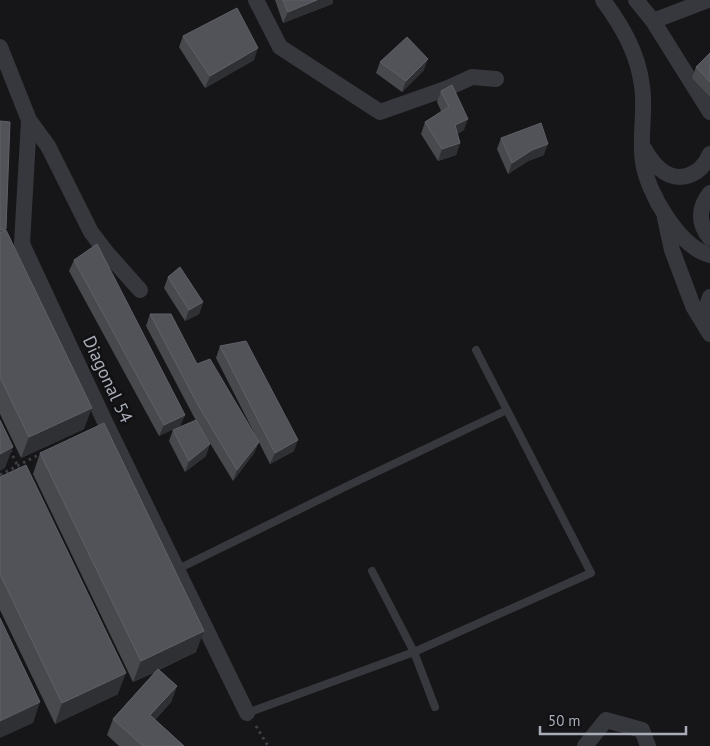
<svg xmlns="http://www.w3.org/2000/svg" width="710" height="746" font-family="'PT Sans',sans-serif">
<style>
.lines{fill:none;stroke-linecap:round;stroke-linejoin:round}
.path{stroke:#3d3f44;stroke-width:3;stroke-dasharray:2.5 4;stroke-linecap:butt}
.lane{stroke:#37383d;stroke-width:8}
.street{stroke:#37383d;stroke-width:16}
.wall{fill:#47494d}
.shaded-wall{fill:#2f3033}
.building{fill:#525359;stroke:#5f6168}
.labels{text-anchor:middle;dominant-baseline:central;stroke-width:5;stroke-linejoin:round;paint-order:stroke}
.street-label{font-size:18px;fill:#a8adb8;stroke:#111113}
</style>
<rect width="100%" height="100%" fill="#161618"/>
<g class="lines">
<path class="path" d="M10,450L20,471
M0,475L42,453
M256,726L268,746"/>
<path class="lane" d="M178,569L345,487L507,410
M372,571L414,652L435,707
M247,713L414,652L591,573L476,350"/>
<path class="street" d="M256,0L280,47L380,112L448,88L472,77L496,79
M603,0C622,26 638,53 642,86C646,111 639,137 643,162C647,192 679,247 710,255
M636,0L653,21L710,112
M653,21L708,0
M0,47L29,120L22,244L105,422L247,713
M29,120L48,146L91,232L107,253L140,290
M643,147C648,155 653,164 660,169C679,185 701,175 710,154
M710,193C698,208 698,224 710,238
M665,218L672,250L693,306L710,334
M702,321L710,297
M585,746L606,720L642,730L648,746"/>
</g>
<path class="wall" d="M275,0H333L332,4L283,23Z
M183,36L254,60L205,88L179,47Z
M710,53V97L692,78L696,67Z
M380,62L424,70L402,92L376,73Z
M441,91L464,130L457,134L460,143L456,155L438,161L421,134L425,122L441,111L437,102Z
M0,121L5,230L84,429L21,458L0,414Z
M501,138L544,155L528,161L508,174L497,149Z
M74,260L185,415L180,426L159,436L69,271Z
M168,277L203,302L199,314L185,321L164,288Z
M150,314L197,364L259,442L254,453L233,481L194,417L146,326Z
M220,346L294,451L270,464L216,358Z
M173,430L206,456L185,472L169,441Z
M40,453L196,652L159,670L177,686L171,702L155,720L184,746H119L107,735L113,719L155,672L133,682L33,474Z
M0,477L118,694L55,724L0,610Z"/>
<path class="shaded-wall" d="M317,0H333L332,4L283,23L288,12Z
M258,48L254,60L205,88L210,76Z
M428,59L424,70L402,92L406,81Z
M468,119L464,130L451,137L455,125Z
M460,143L456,155L438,161L442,149Z
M548,144L544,155L528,161L508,174L512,163L532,150Z
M203,302L199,314L185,321L189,310Z
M92,408L84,429L21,458L29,437Z
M185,415L180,426L159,436L164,425Z
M298,440L294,451L270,464L275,453Z
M259,442L254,453L233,481L237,470Z
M210,444L206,456L185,472L189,461Z
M13,447L5,468L0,471V454Z
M204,631L196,652L133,682L141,661Z
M126,673L118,694L55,724L62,703Z
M177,686L171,702L144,732L150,715Z
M40,702L33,723L0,738V721Z"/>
<path class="building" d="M283,0H317L288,12Z
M237,8L258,48L210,76L183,36Z
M407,37L428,59L406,81L380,62Z
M710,53V82L696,67Z
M452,85L468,119L455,125L460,143L442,149L425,122L449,107L441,91Z
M0,121L10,122L6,229L0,230Z
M541,123L548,144L532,150L512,163L501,138Z
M6,230L92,408L29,437L0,377V233Z
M97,244L185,415L164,425L74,260Z
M180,267L203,302L189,310L168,277Z
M150,314H171L197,364L210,359L259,442L237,470L198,405Z
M246,341L298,440L275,453L220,346Z
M0,420L13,447L0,454Z
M196,420L210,444L189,461L173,430Z
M104,423L204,631L141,661L40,453Z
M26,465L126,673L62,703L0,574V477Z
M0,618L40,702L0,721Z
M158,669L177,686L150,715L184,746H143L113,719Z"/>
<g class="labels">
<g class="street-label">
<text transform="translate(108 379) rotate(65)">Diagonal 54</text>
</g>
</g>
<path d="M540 726v8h146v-8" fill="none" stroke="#a8adb8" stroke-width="2.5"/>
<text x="548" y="726" font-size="15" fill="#a8adb8" stroke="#111113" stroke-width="4" paint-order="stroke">50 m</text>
</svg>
